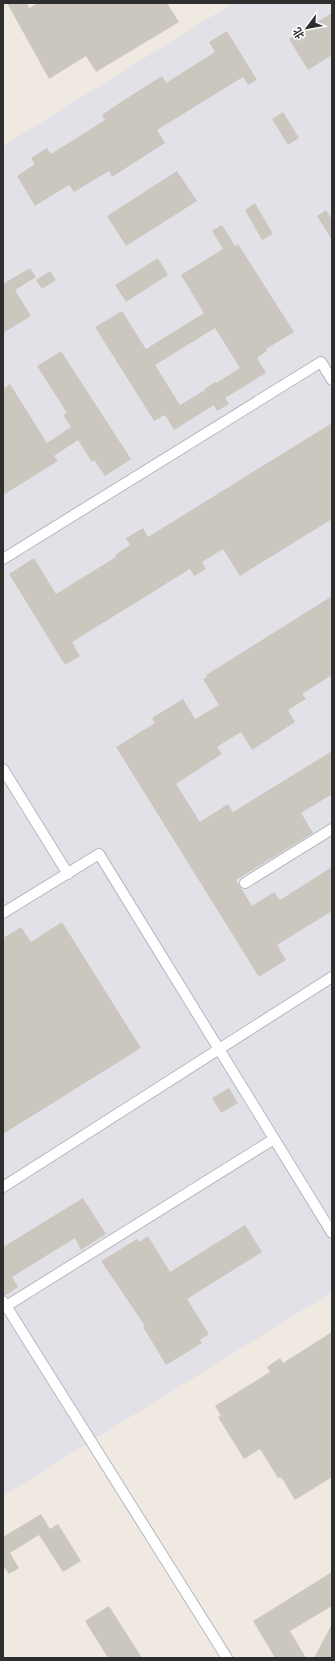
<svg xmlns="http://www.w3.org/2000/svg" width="335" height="1661" font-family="'Roboto Condensed','Noto Sans SC',sans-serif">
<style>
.industrial{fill:#e3e1e8}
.building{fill:#cbc7bf;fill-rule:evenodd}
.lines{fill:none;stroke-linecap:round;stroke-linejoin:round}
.minor-casing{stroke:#b4b7c1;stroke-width:12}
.minor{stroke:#fff;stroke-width:10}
</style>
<rect width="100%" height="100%" fill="#efe9e1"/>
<path class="industrial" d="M233,3H332V1292L3,1496V146Z"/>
<path class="building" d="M7,3H27L29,8L38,3H167L179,22L96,72L86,56L49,79Z
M332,13V55L308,70L289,39Z
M227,31L257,80L248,85L243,77L157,130L165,143L112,177L109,171L74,192L69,185L35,206L17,176L35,164L31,158L47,148L51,154L105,120L102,115L121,102L162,76L166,83L215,52L209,42Z
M283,112L299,138L288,145L272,119Z
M177,171L197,201L126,246L107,216Z
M255,203L273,234L262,240L245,210Z
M326,210L332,220V240L317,216Z
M222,225L235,246L238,244L294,332L266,349L267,351L257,358L266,373L225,398L229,404L217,411L214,405L174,430L165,415L154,421L95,327L122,311L146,349L204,313L181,275L223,249L212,231ZM215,328L240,368L216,383L215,382L204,389L205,390L180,405L155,365Z
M158,258L168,275L126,302L115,285Z
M30,268L36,277L15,290L31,316L3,333V284Z
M50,271L56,280L42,289L36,280Z
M61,351L131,459L105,476L94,460L92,462L78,440L54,456L58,461L3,495V389L10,384L47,443L71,427L63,415L67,413L37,366Z
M332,423V519L240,576L223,549L202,562L206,569L194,576L190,569L72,642L80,656L65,665L9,574L34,558L56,594L116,557L115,555L130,545L126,538L143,528L148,537Z
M332,596V675L302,694L306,699L288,710L295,722L252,750L241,732L217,747L222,754L176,784L200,822L228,804L233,812L332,751V794L301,813L313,833L236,880L252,906L274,892L280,900L332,867V911L277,945L286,960L259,977L116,747L155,723L152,718L183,699L195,719L219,705L203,679L207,677L206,675Z
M62,922L141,1048L3,1134V938L21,927L31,942Z
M229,1088L238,1103L221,1113L212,1098Z
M83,1198L106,1234L81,1250L75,1238L12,1277L18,1287L6,1295H3V1247Z
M245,1225L262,1252L187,1299L209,1334L200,1340L202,1343L166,1365L143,1327L145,1326L101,1261L137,1239L139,1242L148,1236L170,1272Z
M332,1332V1477L295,1500L283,1480L280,1477L278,1478L260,1449L244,1459L218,1417L221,1416L215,1406L270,1372L267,1367L280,1358L283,1363Z
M41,1514L50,1529L58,1524L81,1561L63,1572L39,1535L10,1553L19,1568L9,1574L3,1566V1537Z
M332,1572V1606L290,1631L306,1658H275L253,1621Z
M109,1606L142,1658H108L85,1621Z
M332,1624V1658H314Z"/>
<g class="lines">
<g class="minor-casing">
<path id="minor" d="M3,559L321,362L332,380
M3,769L68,874
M245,883L332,829
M3,913L99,854L332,1233
M3,1187L332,977
M3,1301L227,1658
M3,1308L274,1139"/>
</g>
<use href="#minor" class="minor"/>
</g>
<rect width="335" height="1661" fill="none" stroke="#2e2e2e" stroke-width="8"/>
<g transform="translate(307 28) rotate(238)" stroke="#ffffff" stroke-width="3" paint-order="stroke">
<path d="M0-3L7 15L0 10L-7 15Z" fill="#2e2e2e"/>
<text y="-6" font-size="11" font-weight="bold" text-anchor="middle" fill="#2e2e2e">北</text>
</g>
</svg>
